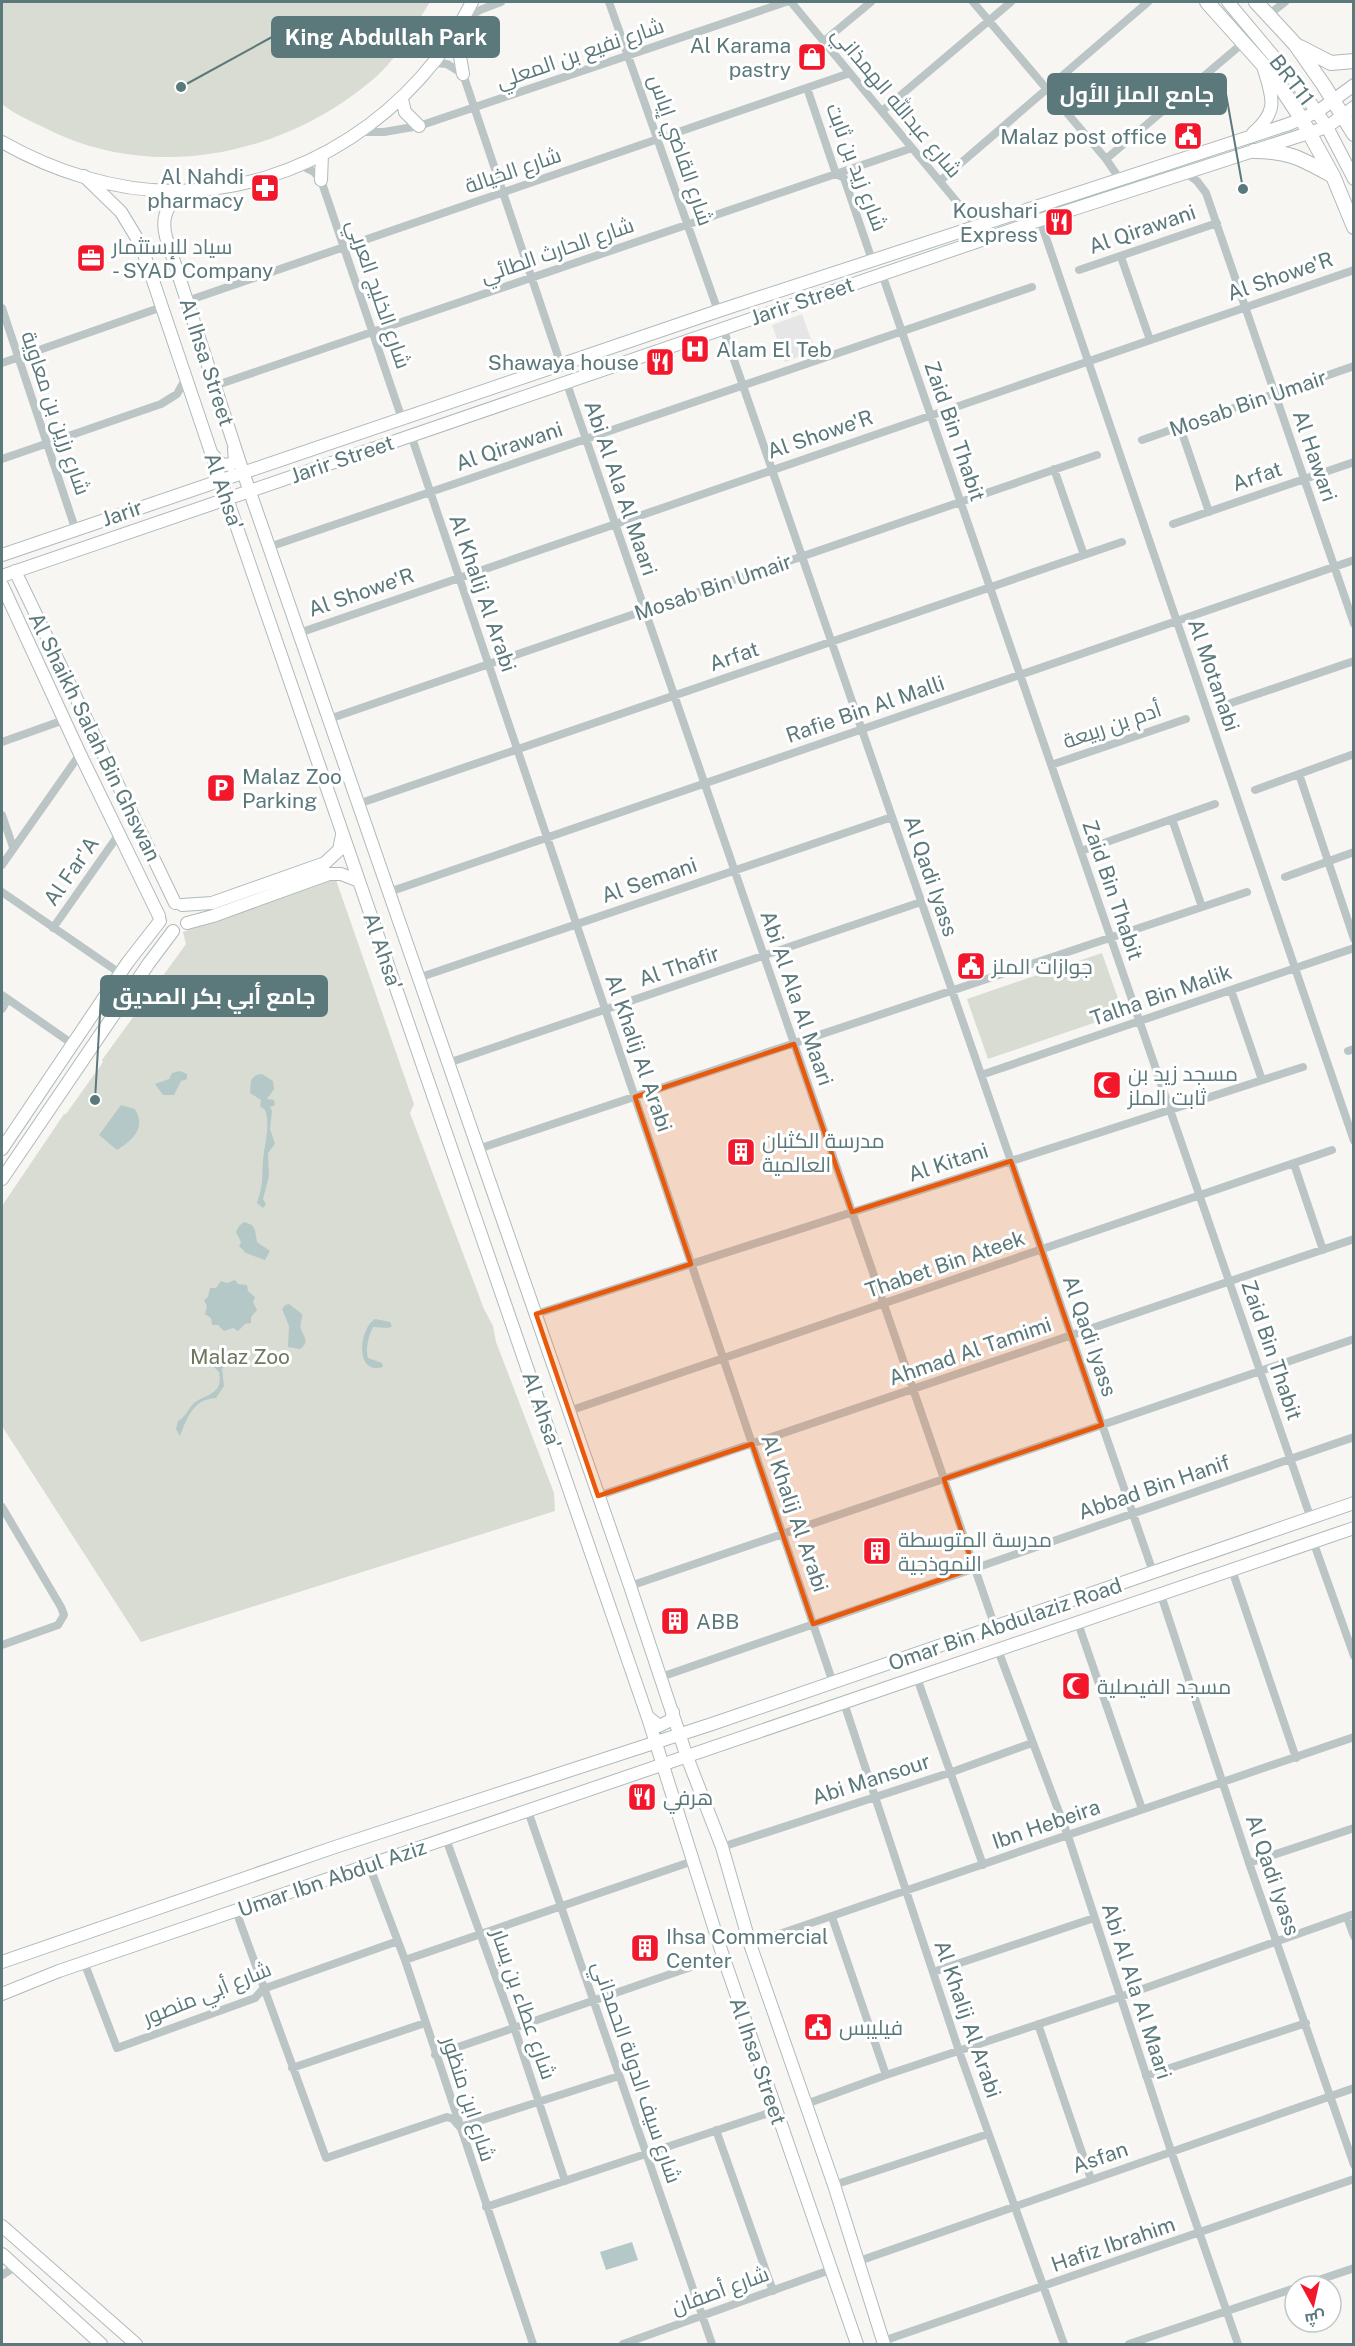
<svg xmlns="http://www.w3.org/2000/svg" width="1355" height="2346" font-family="'Public Sans',Cairo,sans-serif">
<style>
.built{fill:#e5e6e5}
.green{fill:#d9dcd2}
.water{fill:#b4c8c7}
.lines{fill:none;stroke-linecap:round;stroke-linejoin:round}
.secondary-casing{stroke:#afbabb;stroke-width:14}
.primary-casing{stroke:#aeb8b9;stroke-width:16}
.street{stroke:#bcc5c6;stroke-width:8}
.secondary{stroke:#fff;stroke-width:12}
.primary{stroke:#fff;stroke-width:14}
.marked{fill:#e8590c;fill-opacity:0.2;stroke:#e8590c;stroke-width:4.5;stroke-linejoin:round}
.labels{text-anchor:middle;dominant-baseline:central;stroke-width:6;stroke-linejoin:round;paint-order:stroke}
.poi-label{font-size:21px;fill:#5b787b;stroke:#fff;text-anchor:start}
.street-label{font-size:21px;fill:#5b787b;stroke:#fff}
.park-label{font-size:21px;fill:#6c795f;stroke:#fff}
.leader{fill:none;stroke:#5b787b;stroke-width:2}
.callout-dot{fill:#5b787b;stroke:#fff;stroke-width:2}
.callout{fill:#5b787b;stroke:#5b787b;stroke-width:2}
.callout-label{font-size:22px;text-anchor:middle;font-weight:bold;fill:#fff}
</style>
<rect width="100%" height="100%" fill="#f7f6f3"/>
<path class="built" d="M802,314L815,350L785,362L772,325Z"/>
<path class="green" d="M2,2H430C414,27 400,55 377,76C287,155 154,184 45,128C31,121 14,114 2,104Z
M335,877L414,1104L410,1113L484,1309L493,1326L496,1342L554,1493L555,1511L141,1642L2,1426V1206L64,1114H66L103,1062L102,1060L186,944L183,932Z
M1102,953L1123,1013L988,1059L967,999Z"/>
<path class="water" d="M180,1071L187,1074V1079L181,1081L174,1095H163L155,1084L169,1079L172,1073Z
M262,1074L273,1081L274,1089L267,1099L274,1100L275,1105L270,1107L272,1111L270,1129L275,1144L268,1153L269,1176L263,1199L266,1204L263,1208L257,1203C265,1181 261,1172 264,1152C266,1138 270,1123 265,1110L260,1106L261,1100L250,1093L251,1080L256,1075Z
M121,1105L135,1109C146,1128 134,1139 117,1150L99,1135Z
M244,1222L252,1225L255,1230L257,1242L270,1251L265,1260L246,1253L239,1246L241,1242L236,1232L239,1226Z
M235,1280L238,1284L247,1285L248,1291L255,1297L253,1302L257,1310L251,1317V1323L245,1324L238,1331L233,1328L224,1331L218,1325H212L211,1318L205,1314L207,1306L204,1300L208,1297L210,1288H216L221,1281L227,1283Z
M289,1304L302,1314C303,1319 299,1324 301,1329C304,1337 310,1342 300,1349L288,1347L289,1326L282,1309L285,1305Z
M375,1319L390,1322L392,1326L389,1328L373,1327C369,1335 365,1349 368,1358L382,1363L383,1367C354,1376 359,1328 375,1319Z
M218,1345L228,1363L222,1369L224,1386L216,1398C193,1399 187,1418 180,1436L176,1429L178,1421C185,1418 188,1409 194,1403C205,1394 224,1395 219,1372L213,1366L215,1355L219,1356Z
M632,2242L638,2260L606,2270L600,2252Z"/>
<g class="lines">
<g class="secondary-casing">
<path id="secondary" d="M1228,2L1301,89L1327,127L1354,179
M456,33L463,74
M402,99L405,112L419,126
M1253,133C1280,110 1272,97 1263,66
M2,142C53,171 115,191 174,191C300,192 418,112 472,2
M84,176L121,212L141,245L214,461L648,1718L723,1956L857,2344
M321,180L322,154
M193,191C170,197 160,214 166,237L243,472L630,1586L687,1757L722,1847L750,1944L834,2185L884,2344
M213,455L221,464L230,465L235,460L234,449
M2,555L718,311L1289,124L1317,112L1354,85
M15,571L175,903
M2,576L1040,220L1327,127L1354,107
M2,585L80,754L159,916
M182,905L212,903L325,863L339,850L342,835
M187,923L213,916L329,874H341L359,881
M2,1149L128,962L160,921
M2,1179L149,963L173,931
M648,1717L659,1726L671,1720L673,1712
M2,1962L335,1847L712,1724L1354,1503
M2,1994L59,1971L1354,1528
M2,2226L136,2344
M2,2254L101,2344"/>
</g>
<g class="primary-casing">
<path id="primary" d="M1207,2L1274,77L1301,118L1333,176L1354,227
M1256,2L1295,44L1323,84L1354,134
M1300,47L1331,63L1354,61
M1254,151C1290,151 1302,159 1333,176"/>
</g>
<path class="street" d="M609,2L718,311
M791,2L976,225
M973,2L1106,159L1119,178
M1268,15L1285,2
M462,22L480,10L501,2
M824,41L871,2
M435,63L447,64L463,74L561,365
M807,88L836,174L844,178L872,260
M882,111L1011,2
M360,132H384L419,126L786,2
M1106,159L1243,43
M298,164L314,172L321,180L402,419
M1184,172L1197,181L1206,193L1354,624
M940,181L1148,2
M1040,220L1354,1141
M1121,257L1150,340
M1079,270L1217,223
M882,274L1311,1519
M187,301L850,73
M2,308L75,528
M723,328L1153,1572
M2,363L162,307
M566,381L995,1627
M214,386L912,148
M1180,427L1209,512
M411,435L833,1683
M1142,440L1354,366
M2,459L161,404L177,394L186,378
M1054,469L1084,555
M1173,524L1354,462
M269,547L1032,287
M299,633L1354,270
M1228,704L1354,661
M329,719L1097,455
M2,742L64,720
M1051,765L1186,719
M1299,774L1354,939
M1255,790L1354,754
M358,804L1122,542
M2,815L13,847
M1172,819L1202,907
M1081,851L1215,804
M2,865L80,754
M1285,877L1354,852
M2,892L121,974
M389,892L1354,560
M53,928L119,834
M418,978L892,817
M1231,990L1262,1080
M2,995L74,1045
M2,1009L8,999
M1348,1051L1354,1049
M448,1063L921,902
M981,1075L1354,948
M478,1149L1247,892
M1294,1164L1323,1250
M536,1314L1303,1067
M569,1411L1332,1150
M598,1496L1354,1239
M2,1507L61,1607L64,1615L58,1625L2,1645
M1313,1541L1354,1656
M1232,1570L1296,1758
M630,1586L1354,1339
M1161,1595L1249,1863L1354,2165
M1078,1623L1142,1809
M998,1650L1068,1836L1171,2151L1238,2344
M661,1677L1354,1437
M917,1678L983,1865
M844,1703L959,2051L1064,2344
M528,1811L712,2344
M446,1839L514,2027L565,2181
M722,1847L952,1772L1032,1743
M1249,1863L1354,1828
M369,1865L405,1960L533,2344
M236,1911L326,2158L447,2117L453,2119L460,2127L619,2076
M832,1917L886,2075
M1347,1917L1354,1936
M750,1944L1354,1737
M405,1960L693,1861
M84,1962L117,2048L255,1998L263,1989L398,1941
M933,1972L1094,1918
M1038,2024L1091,2179
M435,2055L723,1956
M292,2068L425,2023
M1146,2076L1306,2023
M806,2104L886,2075L1120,1997L1354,1914
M716,2130L773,2291
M834,2185L988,2134
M486,2207L775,2111
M859,2261L1354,2088
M2,2275L15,2267
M1301,2286L1354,2268
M883,2341L1354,2179
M623,2344L830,2270
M1129,2344L1295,2288"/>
<use href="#secondary" class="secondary"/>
<use href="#primary" class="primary"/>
</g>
<path class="marked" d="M794,1044L852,1212L1011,1161L1102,1425L944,1479L974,1568L813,1624L752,1444L598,1496L536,1314L691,1264L635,1097Z"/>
<defs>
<g id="shop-square" transform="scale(1.5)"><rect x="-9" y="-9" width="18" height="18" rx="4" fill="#f3172b" stroke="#fff"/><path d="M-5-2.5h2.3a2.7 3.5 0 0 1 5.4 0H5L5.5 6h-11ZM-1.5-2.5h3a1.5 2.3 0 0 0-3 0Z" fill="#fff"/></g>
<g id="civic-square" transform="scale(1.5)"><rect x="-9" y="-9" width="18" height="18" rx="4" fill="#f3172b" stroke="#fff"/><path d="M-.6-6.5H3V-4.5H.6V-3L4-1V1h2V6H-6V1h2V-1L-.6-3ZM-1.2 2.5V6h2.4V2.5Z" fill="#fff"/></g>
<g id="pharmacy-square" transform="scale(1.5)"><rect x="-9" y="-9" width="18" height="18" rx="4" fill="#f3172b" stroke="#fff"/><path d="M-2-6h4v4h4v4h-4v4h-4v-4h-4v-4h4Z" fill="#fff"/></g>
<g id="restaurant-square" transform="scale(1.5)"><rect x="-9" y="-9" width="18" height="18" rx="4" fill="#f3172b" stroke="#fff"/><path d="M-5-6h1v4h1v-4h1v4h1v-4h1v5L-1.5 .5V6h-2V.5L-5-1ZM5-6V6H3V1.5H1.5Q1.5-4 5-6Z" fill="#fff"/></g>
<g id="office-square" transform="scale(1.5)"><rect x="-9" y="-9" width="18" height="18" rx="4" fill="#f3172b" stroke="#fff"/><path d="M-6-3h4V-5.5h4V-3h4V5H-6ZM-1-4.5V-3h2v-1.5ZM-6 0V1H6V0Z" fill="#fff"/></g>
<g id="hospital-square" transform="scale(1.5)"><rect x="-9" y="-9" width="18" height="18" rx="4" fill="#f3172b" stroke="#fff"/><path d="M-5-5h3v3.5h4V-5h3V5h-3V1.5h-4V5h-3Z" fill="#fff"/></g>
<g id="parking-square" transform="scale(1.5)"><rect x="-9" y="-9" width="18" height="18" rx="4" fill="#f3172b" stroke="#fff"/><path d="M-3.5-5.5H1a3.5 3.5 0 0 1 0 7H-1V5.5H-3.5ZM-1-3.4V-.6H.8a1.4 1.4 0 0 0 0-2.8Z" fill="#fff"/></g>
<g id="mosque-square" transform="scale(1.5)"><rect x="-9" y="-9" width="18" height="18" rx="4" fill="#f3172b" stroke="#fff"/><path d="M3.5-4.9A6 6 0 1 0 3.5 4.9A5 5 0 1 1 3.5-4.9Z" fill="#fff"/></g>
<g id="building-square" transform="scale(1.5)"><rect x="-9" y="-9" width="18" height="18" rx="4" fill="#f3172b" stroke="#fff"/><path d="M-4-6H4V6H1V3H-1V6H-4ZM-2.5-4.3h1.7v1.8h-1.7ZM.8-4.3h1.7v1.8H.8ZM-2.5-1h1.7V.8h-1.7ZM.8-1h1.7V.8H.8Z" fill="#fff"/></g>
</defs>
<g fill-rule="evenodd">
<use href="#shop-square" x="812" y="57"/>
<use href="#civic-square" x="1188" y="136"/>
<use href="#pharmacy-square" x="265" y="188"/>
<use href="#restaurant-square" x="1059" y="222"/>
<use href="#office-square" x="91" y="258"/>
<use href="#hospital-square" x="695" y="349"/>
<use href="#restaurant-square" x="660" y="362"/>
<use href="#parking-square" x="221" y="788"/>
<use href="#civic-square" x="971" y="966"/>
<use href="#mosque-square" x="1107" y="1085"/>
<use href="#building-square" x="741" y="1152"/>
<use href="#building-square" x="877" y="1551"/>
<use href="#building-square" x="675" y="1621"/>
<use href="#mosque-square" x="1076" y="1686"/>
<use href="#restaurant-square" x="642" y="1797"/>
<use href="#building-square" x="645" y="1948"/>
<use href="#civic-square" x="818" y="2027"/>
</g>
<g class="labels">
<g class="poi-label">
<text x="791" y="45" text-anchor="end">Al Karama<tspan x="791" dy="24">pastry</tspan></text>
<text x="1167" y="136" text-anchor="end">Malaz post office</text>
<text x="244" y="176" text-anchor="end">Al Nahdi<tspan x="244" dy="24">pharmacy</tspan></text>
<text x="1038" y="210" text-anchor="end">Koushari<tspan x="1038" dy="24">Express</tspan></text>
<text x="112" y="246">سياد للإستثمار<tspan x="112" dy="24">- SYAD Company</tspan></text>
<text x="716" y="349">Alam El Teb</text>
<text x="639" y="362" text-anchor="end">Shawaya house</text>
<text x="242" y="776">Malaz Zoo<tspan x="242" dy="24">Parking</tspan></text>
<text x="992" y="966">جوازات الملز</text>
<text x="1128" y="1073">مسجد زيد بن<tspan x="1128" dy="24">ثابت الملز</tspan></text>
<text x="762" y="1140">مدرسة الكثبان<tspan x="762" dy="24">العالمية</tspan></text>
<text x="898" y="1539">مدرسة المتوسطة<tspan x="898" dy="24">النموذجية</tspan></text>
<text x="696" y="1621">ABB</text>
<text x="1097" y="1686">مسجد الفيصلية</text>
<text x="663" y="1797">هرفي</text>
<text x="666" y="1936">Ihsa Commercial<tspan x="666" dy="24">Center</tspan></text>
<text x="839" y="2027">فيليبس</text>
</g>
<g class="street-label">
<text transform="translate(580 53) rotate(-19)">شارع نفيع بن المعلي</text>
<text transform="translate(1292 80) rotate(52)">BRT11</text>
<text transform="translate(897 102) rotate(50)">شارع عبدالله الهمذاني</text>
<text transform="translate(681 150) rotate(71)">شارع القاضي إياس</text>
<text transform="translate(857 167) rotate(69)">شارع زيد بن ثابت</text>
<text transform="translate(513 170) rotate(-19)">شارع الخيالة</text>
<text transform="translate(1142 229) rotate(-19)">Al Qirawani</text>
<text transform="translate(557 250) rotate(-19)">شارع الحارث الطائي</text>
<text transform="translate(1280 276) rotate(-19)">Al Showe'R</text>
<text transform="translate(379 294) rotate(71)">شارع الخليج العربي</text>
<text transform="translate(802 301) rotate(-19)">Jarir Street</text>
<text transform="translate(207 362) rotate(72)">Al Ihsa Street</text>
<text transform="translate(1248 403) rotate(-19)">Mosab Bin Umair</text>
<text transform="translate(56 413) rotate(71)">شارع رزين بن معاوية</text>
<text transform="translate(955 431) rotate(71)">Zaid Bin Thabit</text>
<text transform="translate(820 434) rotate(-19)">Al Showe'R</text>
<text transform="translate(509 446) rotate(-19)">Al Qirawani</text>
<text transform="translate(1315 456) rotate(71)">Al Hawari</text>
<text transform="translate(342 459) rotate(-19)">Jarir Street</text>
<text transform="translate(1257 476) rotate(-19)">Arfat</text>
<text transform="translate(621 488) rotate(71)">Abi Al Ala Al Maari</text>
<text transform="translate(224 491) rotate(71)">Al Ahsa'</text>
<text transform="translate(122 513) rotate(-19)">Jarir</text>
<text transform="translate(713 587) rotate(-19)">Mosab Bin Umair</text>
<text transform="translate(361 592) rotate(-19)">Al Showe'R</text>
<text transform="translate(483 593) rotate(71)">Al Khalij Al Arabi</text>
<text transform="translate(734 656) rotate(-19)">Arfat</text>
<text transform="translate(1214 675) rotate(71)">Al Motanabi</text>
<text transform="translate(865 709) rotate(-19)">Rafie Bin Al Malli</text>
<text transform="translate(1112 725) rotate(-19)">أدم بن ربيعة</text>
<text transform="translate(95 737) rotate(64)">Al Shaikh Salah Bin Ghswan</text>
<text transform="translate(71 871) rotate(-55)">Al Far'A</text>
<text transform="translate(931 876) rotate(71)">Al Qadi Iyass</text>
<text transform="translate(649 880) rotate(-19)">Al Semani</text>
<text transform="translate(1113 890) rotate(71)">Zaid Bin Thabit</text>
<text transform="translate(383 951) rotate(71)">Al Ahsa'</text>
<text transform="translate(679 966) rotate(-19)">Al Thafir</text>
<text transform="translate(1161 995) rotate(-19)">Talha Bin Malik</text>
<text transform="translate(797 998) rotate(71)">Abi Al Ala Al Maari</text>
<text transform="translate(639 1053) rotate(71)">Al Khalij Al Arabi</text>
<text transform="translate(948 1162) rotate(-18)">Al Kitani</text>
<text transform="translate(945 1264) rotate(-19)">Thabet Bin Ateek</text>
<text transform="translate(1090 1336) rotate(71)">Al Qadi Iyass</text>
<text transform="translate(1272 1350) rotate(71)">Zaid Bin Thabit</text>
<text transform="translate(970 1351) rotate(-19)">Ahmad Al Tamimi</text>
<text transform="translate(542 1410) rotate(71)">Al Ahsa'</text>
<text transform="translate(1154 1487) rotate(-19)">Abbad Bin Hanif</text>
<text transform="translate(795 1513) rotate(71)">Al Khalij Al Arabi</text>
<text transform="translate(1005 1624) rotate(-19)">Omar Bin Abdulaziz Road</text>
<text transform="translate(871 1779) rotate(-18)">Abi Mansour</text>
<text transform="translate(1046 1824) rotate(-19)">Ibn Hebeira</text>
<text transform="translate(1273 1875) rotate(71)">Al Qadi Iyass</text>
<text transform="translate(332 1878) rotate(-19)">Umar Ibn Abdul Aziz</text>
<text transform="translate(1137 1991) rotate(72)">Abi Al Ala Al Maari</text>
<text transform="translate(207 1993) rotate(-22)">شارع أبي منصور</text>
<text transform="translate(524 2004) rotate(71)">شارع عطاء بن يسار</text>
<text transform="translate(968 2019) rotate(71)">Al Khalij Al Arabi</text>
<text transform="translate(758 2061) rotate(71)">Al Ihsa Street</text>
<text transform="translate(637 2072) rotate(71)">شارع سيف الدولة الحمداني</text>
<text transform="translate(469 2099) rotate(72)">شارع ابن منظور</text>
<text transform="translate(1100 2157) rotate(-19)">Asfan</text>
<text transform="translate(1113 2244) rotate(-19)">Hafiz Ibrahim</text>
<text transform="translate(720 2290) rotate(-20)">شارع أصفان</text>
</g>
<g class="park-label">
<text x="240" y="1356">Malaz Zoo</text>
</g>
</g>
<path class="leader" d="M181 87L272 37M1243 189L1226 94M95 1100L101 996"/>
<g class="callout-dot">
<circle cx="181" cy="87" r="6"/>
<circle cx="1243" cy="189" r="6"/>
<circle cx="95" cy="1100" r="6"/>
</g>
<g class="callout">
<rect x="272" y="17" width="227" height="40" rx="6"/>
<rect x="1048" y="74" width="178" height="40" rx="6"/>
<rect x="101" y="976" width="226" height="40" rx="6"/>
</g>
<g class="callout-label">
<text x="386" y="45">King Abdullah Park</text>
<text x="1137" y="102">جامع الملز الأول</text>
<text x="214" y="1004">جامع أبي بكر الصديق</text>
</g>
<rect width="1355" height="2346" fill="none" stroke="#5b787b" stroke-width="6"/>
<g transform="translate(1313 2304) rotate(172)"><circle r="28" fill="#ffffff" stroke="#bdc9ca" stroke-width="1.5"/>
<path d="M0-4.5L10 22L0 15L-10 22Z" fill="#f3172b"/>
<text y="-9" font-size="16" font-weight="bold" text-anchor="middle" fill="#5b787b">ش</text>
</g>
</svg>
